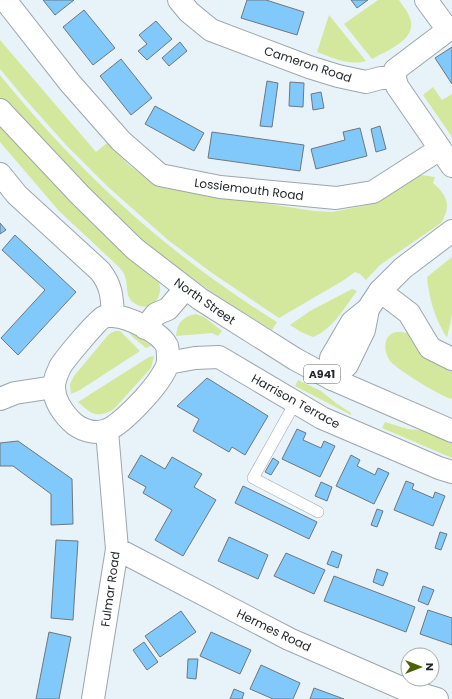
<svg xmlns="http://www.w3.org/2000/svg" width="452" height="699" font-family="Poppins,sans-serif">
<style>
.green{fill:#d3e89d}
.building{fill:#81c8fb;stroke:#6f777d}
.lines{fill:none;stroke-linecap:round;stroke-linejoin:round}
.service-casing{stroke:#9da6ad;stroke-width:12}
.minor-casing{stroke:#9da6ad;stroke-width:24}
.tertiary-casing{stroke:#9da6ad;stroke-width:24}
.primary-casing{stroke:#9da6ad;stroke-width:24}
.service{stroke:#fff;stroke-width:11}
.minor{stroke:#fff;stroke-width:22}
.tertiary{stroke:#fff;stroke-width:22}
.primary{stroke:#fff;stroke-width:22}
.labels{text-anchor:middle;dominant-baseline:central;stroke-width:4;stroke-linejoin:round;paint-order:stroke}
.shield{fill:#fff;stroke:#66686a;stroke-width:1}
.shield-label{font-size:11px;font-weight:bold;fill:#24272a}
.street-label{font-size:12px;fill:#24272a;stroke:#fff}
</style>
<rect width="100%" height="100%" fill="#e8f2f9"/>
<path class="green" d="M378,0H399C402,5 407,10 409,16C420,39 387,50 372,59L344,24Z
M329,15L366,61C349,66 333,58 317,52Z
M0,40L96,152L107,143L129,165L147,179L170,188L197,193L314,211L332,212L368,205L388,195L413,177L421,175L435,177L433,183C447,195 452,206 441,223L380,265L366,280L360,274L355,272L344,280L279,318L212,273L168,240L107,186L67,146L25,99L0,69Z
M0,75C80,174 169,255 277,322L272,330L245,314L157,255L123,226L10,111L0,99Z
M433,87L442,100L452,94V137L423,95Z
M0,123L158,280C166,298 149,314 134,303C124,296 129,284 124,274C123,271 120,269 119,267L59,211L0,142Z
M452,257V314L447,338C435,319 429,299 427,277Z
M352,289L357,291C344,308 333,329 313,337L301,332L290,325L310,311Z
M196,314L204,317L222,331L218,336L212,333L176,336C177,323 183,316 196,314Z
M126,327L132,330L151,346L146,348C139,342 129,336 126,327Z
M409,327L452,368V399C440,396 403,373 393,364C380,352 383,326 406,333Z
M115,331H120L140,351L80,390L71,394L70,384L74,376L109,334Z
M154,356L151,368L114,409C97,419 91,414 78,402L149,357Z
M298,380L321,391L336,403L351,413V415L295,386Z
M385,422L408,429L429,431L452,439V458L382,428Z"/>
<path class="building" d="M43,0H74L55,15Z
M247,0H266L304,12L297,35L241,18Z
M351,0H368L357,8Z
M84,10L115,48L93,65L63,27Z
M156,21L172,39L147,60L138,51L147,44L139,35Z
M180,42L187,51L169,66L162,58Z
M452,47V84L435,58Z
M121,59L152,98L131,115L100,76Z
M267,81L278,83L272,127L260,126Z
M290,82L304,83L303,107L289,106Z
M321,92L324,108L313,110L311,94Z
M155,106L204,133L194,151L145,124Z
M380,126L386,149L376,152L371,129Z
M360,128L367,156L316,169L311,149L345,140L343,132Z
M212,132L304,145L300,171L208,158Z
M0,223L6,230L0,234Z
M15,235L76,292L18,355L1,338L45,290L2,250Z
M207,378L268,416L245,455L232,447L229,452L193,431L199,419L177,406Z
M297,429L306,433L303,440L321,448L324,441L335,446L320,477L282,459Z
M18,441L72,479L73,524L51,525V494L13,466H0V443Z
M141,455L165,469L172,457L202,474L194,487L216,500L183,556L155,540L172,510L143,493L146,487L128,477Z
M351,455L360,460L357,466L375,475L378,468L389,473L374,504L336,486Z
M273,458L279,462L271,475L265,472Z
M406,481L414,484L412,489L433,498L435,492L445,496L433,526L394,510Z
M321,482L332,487L327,501L315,496Z
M243,486L317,522L309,539L235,503Z
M377,509L383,511L377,527L371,525Z
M440,532L447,534L441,550L435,548Z
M229,537L268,555L258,579L218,561Z
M56,540L78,541L73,620L51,618Z
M332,551L342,555L338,568L327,564Z
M286,553L325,570L314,594L274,576Z
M377,569L388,573L383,586L373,582Z
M334,576L415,607L406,632L324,601Z
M423,586L434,590L428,605L418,601Z
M428,610L452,618V645L420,634Z
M181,611L196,632L160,657L145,636Z
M49,632L71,637L59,699H36Z
M211,632L251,650L240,674L200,656Z
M144,642L158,662L147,670L133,650Z
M188,659H198L196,679L187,678Z
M261,665L300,683L293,699H273L250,689Z
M314,688L344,699H310Z
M234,689L244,693L242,699H230Z"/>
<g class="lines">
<g class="service-casing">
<path id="service" d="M295,403L253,478L318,512"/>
</g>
<g class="minor-casing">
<path id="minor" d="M5,0L70,83L121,141L160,175L220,187L336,198L373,192L440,149
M179,0L189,12L211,30L309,67L338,76L366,82L381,78H395L397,86L452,166
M426,0L448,30
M395,78V70L452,27
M0,174L17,195L100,271C112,286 112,298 113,316
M380,291L409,313L430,348L452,359
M113,316C129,317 160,332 167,346C168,350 168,357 168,361C167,378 123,424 107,430C95,435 80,430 71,421C61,411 53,399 54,384C55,379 58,371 60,367C64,360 97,320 104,317C106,316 110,316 113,316Z
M145,328L156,314L168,309L185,289
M168,363L195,358L219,357L322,418L439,468L452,472
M0,399L15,393L54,387
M117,549L289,639L404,689L437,699
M93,699L117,549L107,431"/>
</g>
<g class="tertiary-casing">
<path id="tertiary" d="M332,379L331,365V358L352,322L368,309L380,291L403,268L452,231
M332,379L347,365L364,330L368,309"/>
</g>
<g class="primary-casing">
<path id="primary" d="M0,110L80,195L135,249L200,299L295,359L332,379L452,431"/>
</g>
<use href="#service" class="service"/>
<use href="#minor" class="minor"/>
<use href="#tertiary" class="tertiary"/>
<use href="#primary" class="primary"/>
</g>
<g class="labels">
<rect class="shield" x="304" y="365" width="36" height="18" rx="3"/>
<g class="shield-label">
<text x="322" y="374">A941</text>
</g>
<g class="street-label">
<text transform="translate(308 64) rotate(18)">Cameron Road</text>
<text transform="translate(249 189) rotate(7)">Lossiemouth Road</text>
<text transform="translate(205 301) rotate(35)">North Street</text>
<text transform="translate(296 401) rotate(29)">Harrison Terrace</text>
<text transform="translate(110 589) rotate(-82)">Fulmar Road</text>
<text transform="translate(274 630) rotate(26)">Hermes Road</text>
</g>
</g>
<g transform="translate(420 667) rotate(90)"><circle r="19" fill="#ffffff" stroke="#a7a9aa"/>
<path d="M0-3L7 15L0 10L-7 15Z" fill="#4d6007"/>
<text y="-6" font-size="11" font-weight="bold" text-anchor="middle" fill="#24272a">N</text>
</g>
</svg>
